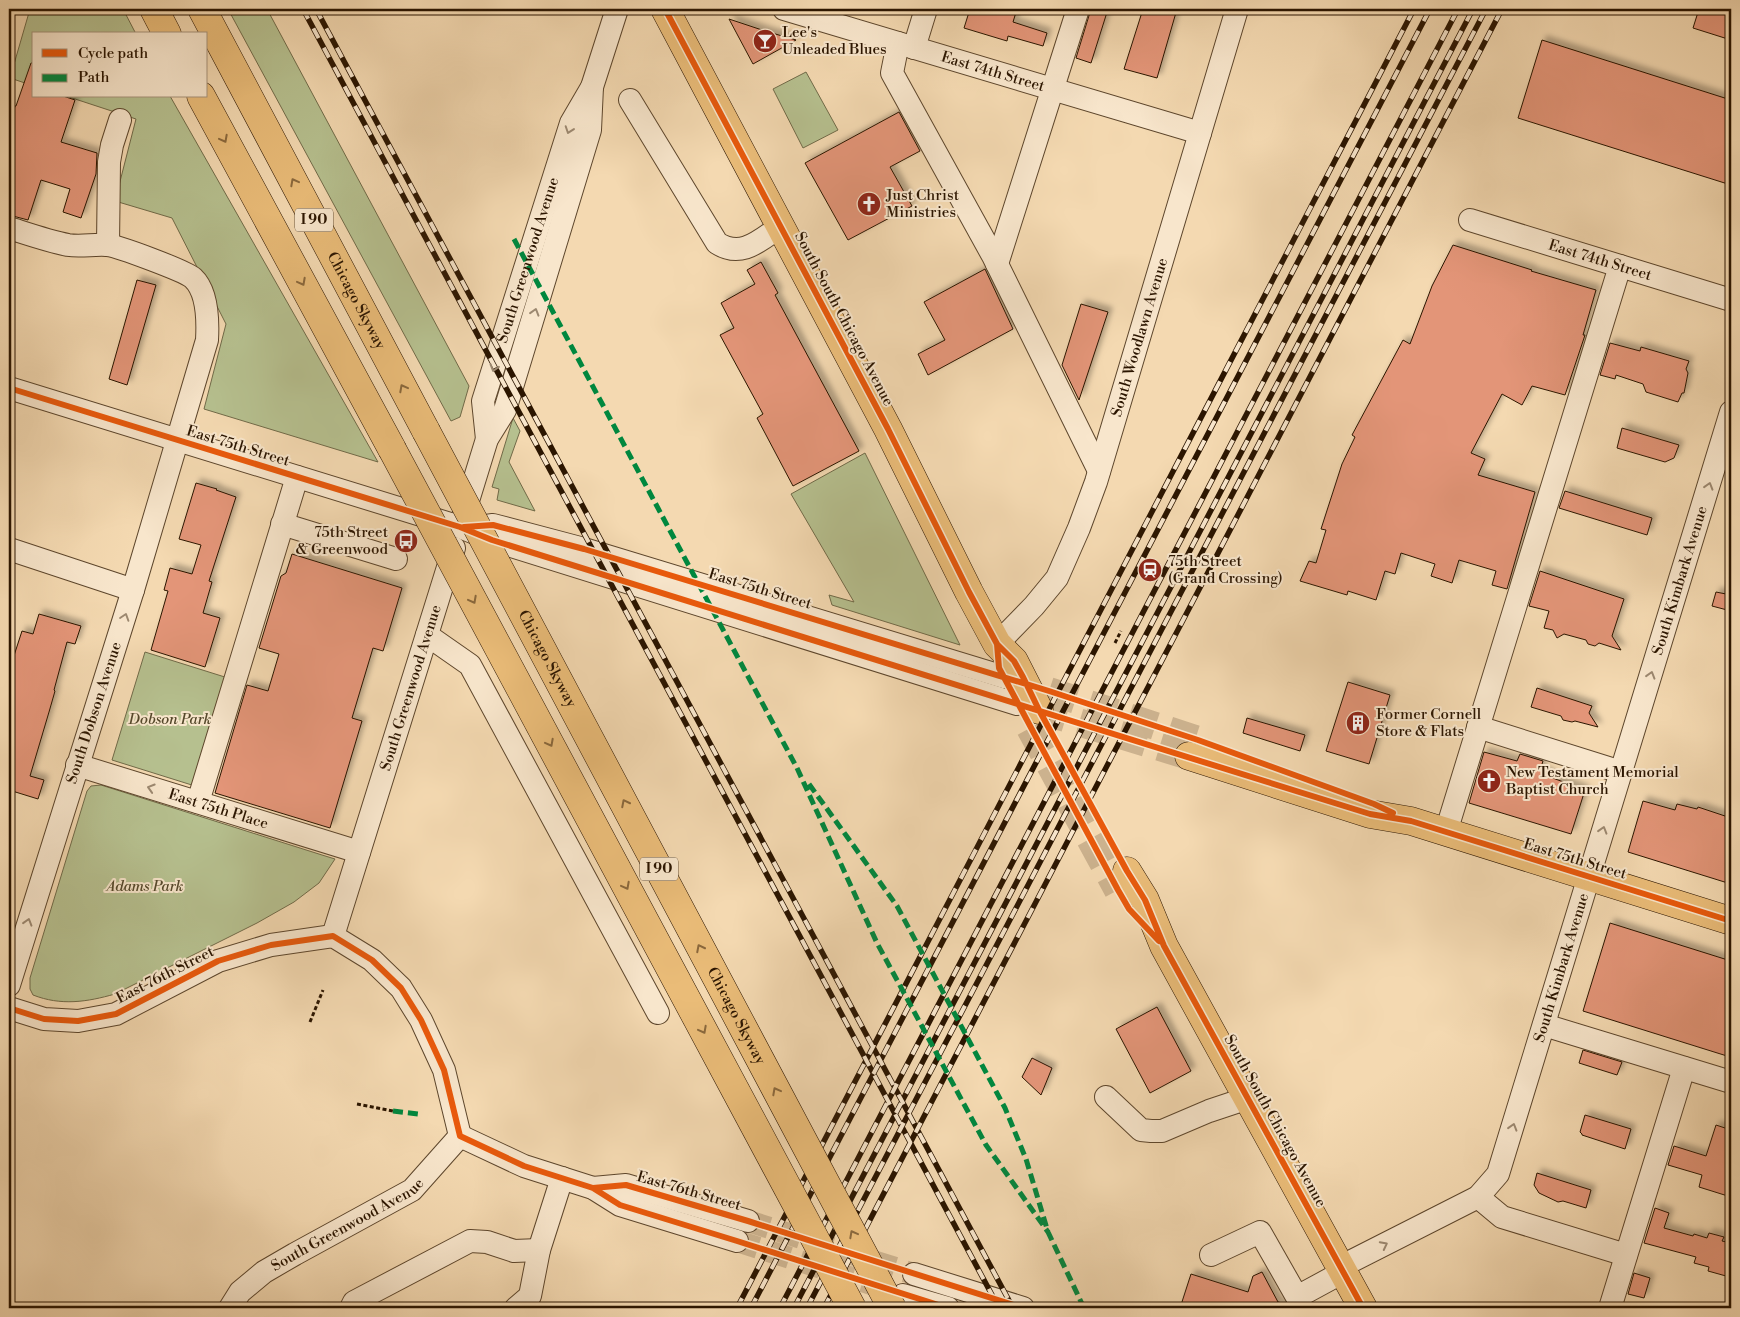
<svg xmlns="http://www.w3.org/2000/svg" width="1740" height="1317" font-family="'Libre Bodoni',serif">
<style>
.green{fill:#b6c08f;stroke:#706a48}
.building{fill:#e39578;stroke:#2b1500;filter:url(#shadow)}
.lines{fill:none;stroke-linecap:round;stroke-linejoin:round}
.minor-tunnel{stroke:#ccb28e;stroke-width:22;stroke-dasharray:22 11;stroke-linecap:butt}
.major-tunnel{stroke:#ccb28e;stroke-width:28;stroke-dasharray:28 14;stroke-linecap:butt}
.minor-casing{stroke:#5d462c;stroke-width:24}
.major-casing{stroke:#2b1500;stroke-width:29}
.highway-casing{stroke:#2b1500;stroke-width:29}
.path{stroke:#2b1500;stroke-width:3;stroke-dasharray:4 2.5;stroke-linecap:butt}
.minor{stroke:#f8e6cc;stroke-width:22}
.major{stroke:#eabc78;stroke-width:28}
.highway{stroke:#eabc78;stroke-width:28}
.rail-casing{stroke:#2b1500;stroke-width:5.5}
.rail{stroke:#f8e6cc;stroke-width:4;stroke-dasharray:11;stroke-linecap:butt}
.highway-bridge-casing{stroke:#2b1500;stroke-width:29;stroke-linecap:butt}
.highway-bridge{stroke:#eabc78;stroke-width:28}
.quiet{stroke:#00873e;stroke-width:5;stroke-dasharray:10 5;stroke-linecap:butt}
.cycleway-casing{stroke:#f8e6cc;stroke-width:9}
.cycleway{stroke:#e8590c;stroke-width:6}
.oneway{stroke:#9c8870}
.oneway2{stroke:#8a683c}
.labels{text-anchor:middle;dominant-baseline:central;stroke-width:4;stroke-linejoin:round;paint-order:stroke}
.shield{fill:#f8e6cc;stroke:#68543d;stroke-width:1}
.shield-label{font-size:14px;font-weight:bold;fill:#2b1500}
.poi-label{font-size:15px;fill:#2b1500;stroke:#f8e6cc;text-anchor:start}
.street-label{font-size:15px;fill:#2b1500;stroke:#f8e6cc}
.park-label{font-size:15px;font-style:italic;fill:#55482b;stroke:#f8e6cc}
</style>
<defs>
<filter id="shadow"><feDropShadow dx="4.5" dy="-4.5" stdDeviation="2.5" flood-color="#0004"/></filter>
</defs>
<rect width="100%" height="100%" fill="#f4d9b1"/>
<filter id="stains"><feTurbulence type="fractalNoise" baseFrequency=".004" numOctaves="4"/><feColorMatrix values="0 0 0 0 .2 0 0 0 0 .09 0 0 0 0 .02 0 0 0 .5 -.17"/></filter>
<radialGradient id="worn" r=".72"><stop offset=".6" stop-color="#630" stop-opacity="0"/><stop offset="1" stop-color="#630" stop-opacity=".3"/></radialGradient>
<path class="green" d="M30,9H123L136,34H34V86L10,78Z
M228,9H267L469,386L460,417L451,421Z
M806,72L838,130L803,148L773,89Z
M66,96H170L378,462L204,409L226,324L172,218L115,201L136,119Z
M513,418L520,431L509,462L535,511L497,500L499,489L492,487Z
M865,453L960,645L832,605L829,595L854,602L791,494Z
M145,652L228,678L195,786L112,760Z
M101,785L322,855L335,859L319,883L294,902L257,923L115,994C87,1002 61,1006 33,995L30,989V978L87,791L91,786Z"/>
<path class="building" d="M970,9H1017L1013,22L1047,33L1043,46L1008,36L1007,41L964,28Z
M1091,9H1108L1091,63L1076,58Z
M1143,9H1177L1157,78L1124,69Z
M1699,9H1731V40L1693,28Z
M729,19L765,31L796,40L753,64Z
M1542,40L1731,100V185L1518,118Z
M31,63H34V96H63L75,100L61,142L97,153L96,174L81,218L63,212L70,189L41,180L28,220L9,215V130L15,106H16Z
M899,112L920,151L890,167L912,206L848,240L805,163Z
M1453,245L1532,270L1531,271L1596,290L1583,335H1585L1565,395L1532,386L1522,405L1502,394L1471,453L1485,459L1478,475L1535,492L1507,589L1492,585L1496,571L1459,560L1452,583L1431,576L1435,564L1401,553L1395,574L1385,571L1376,600L1348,591L1347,595L1300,581L1309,561L1316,563L1326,530L1321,529L1342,464L1355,437L1352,435L1403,340L1410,344L1432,286Z
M761,262L778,293L775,295L859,451L793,486L757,418L763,414L720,335L734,328L721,303L755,284L747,270Z
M985,269L1013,329L928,375L918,354L945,340L924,302Z
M137,280L156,285L127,385L109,379Z
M1081,304L1108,312L1079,400L1062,365Z
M1610,343L1640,351L1641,347L1689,361L1686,369L1688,373L1684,393H1682L1678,402L1646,392L1643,384L1616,375L1615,379L1600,375Z
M1622,428L1679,445L1674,458L1665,462L1617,448Z
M196,483L217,489L216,490L236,497L209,581L212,582L203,613L220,618L205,667L151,650L168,591L164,590L170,568L192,574L201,545L179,539Z
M1565,491L1652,518L1647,535L1559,508Z
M292,554L402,588L383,651L373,648L352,718L362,721L330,828L215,793L247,685L268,691L279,654L259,648L281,576L286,573Z
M1540,571L1624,599L1612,636L1621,650L1599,643L1595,646L1588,644L1586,640L1564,634L1557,638L1553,630L1544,628L1549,611L1529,606Z
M1716,592L1731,595V611L1712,606Z
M39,614L81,626L75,644L67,642L54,690L55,691L49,712L30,776L44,780L38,799L9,790V671L22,631L33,634Z
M1348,682L1390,695L1369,764L1326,751Z
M1537,688L1592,706L1589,713L1598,727L1575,721L1572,722L1563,720L1561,716L1531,707Z
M1247,718L1305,735L1300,751L1243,733Z
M1484,752L1517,761L1520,754L1543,761L1540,770L1551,774L1550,777L1585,790L1571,834L1469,803Z
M1643,801L1675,810L1677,804L1697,809L1698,807L1731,818V884L1628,852Z
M1610,923L1731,961V1043L1727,1056L1583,1011Z
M1157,1007L1191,1071L1150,1093L1116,1029Z
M1583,1050L1622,1062L1617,1075L1579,1063Z
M1032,1058L1052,1068L1041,1095L1022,1077Z
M1585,1115L1631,1129L1625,1149L1582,1135V1134L1580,1132Z
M1716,1125L1731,1130V1197L1699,1187L1702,1175L1668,1165L1674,1146L1706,1156Z
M1537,1173L1591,1190L1586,1208L1563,1201L1558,1202L1539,1193L1534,1185Z
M1655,1208L1669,1213L1664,1228L1693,1236L1694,1234L1707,1238L1709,1233L1724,1237L1722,1241L1731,1243V1257L1726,1276L1708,1271L1709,1267L1694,1263L1696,1257L1644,1243Z
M1262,1272L1278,1302L1286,1304L1288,1308H1180L1191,1274L1248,1292L1253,1276Z
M1634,1273L1650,1278L1644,1298L1628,1294Z"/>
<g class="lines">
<path class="minor-tunnel" d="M748,1221L914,1274
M737,1241L890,1290"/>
<path class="major-tunnel" d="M1049,691L1198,740
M1039,710L1189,756
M1030,728L1118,890"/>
<g class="minor-casing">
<g id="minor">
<path id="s1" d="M784,9L1200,133"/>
<path d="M898,43L892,73L993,256L1099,471"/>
<path d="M914,48L926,9"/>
<path d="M630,100L717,243C742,259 760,240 781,226"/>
<path id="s2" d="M1470,220L1731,300"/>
<path d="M9,228C28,234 48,241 68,245C81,247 94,244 107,245C118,246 185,271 193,278C208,292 208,322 207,340L133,590L9,985"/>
<path d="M108,245L109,162L112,145L120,120"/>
<path d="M997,264L1078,9"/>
<path d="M9,388L460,527L492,540L1017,704"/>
<path id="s3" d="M487,439L483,401L571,123L592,87L617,9"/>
<path d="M463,517L487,439L505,410L590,130L592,87"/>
<path d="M282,524L396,559"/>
<path d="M486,526L493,525L584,549L1004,677"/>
<path d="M9,549L133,590"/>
<path d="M427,635L470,665L658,1013"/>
<path id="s4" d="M997,644L1034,606L1057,578L1079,528L1096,482L1237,9"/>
<path d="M1478,727L1621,772"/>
<path id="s5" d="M77,765L359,852"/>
<path d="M198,802L297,477"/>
<path d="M1446,832L1620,266"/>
<path id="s6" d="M333,936L454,548"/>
<path d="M9,1008L44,1019L78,1021L116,1014L218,961L271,945L333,936L372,960L401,988L421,1020L444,1070L460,1136"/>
<path d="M1544,1025L1731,1082"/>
<path d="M1106,1097L1141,1130L1151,1131H1162L1209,1111L1248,1098"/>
<path d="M460,1136L524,1166L593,1188L620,1205L737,1241"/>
<path d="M593,1188L626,1185L748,1221"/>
<path d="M1478,1197L1502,1217L1626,1255"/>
<path d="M1211,1255L1260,1232L1297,1297L1343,1272"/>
<path id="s7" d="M1340,1267L1478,1197L1498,1174L1731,412"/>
<path d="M914,1274L1023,1308"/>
<path d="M903,1295L948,1308"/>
<path id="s8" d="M230,1308L240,1292L264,1272L295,1254L412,1190L460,1136"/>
<path d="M351,1308L354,1302L470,1241L487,1242L514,1251L539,1250"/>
<path d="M516,1308L530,1296L539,1250L562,1178"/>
<path d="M1610,1308L1684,1068"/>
</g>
</g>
<g class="major-casing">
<path id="major" d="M665,9L888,429L969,592L997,644L1014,661L1039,710
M1189,756L1370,814L1411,821L1731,921
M1127,871L1145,900L1164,946L1363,1308"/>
</g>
<g class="highway-casing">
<g id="highway">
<path d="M154,9L167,34"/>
<path id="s9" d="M202,9L426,431"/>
<path d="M201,96L392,449"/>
</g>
</g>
<path class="path" d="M1115,643L1121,631
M310,1022L323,990
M357,1104L393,1111"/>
<use href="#minor" class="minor"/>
<use href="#major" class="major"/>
<use href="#highway" class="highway"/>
<g class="rail-casing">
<path id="rail" d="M303,9L999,1308
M316,9L1013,1308
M737,1308L1414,9
M751,1308L1430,9
M780,1308L1458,9
M794,1308L1473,9
M807,1308L1486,9
M824,1308L1502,9"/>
</g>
<use href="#rail" class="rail"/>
<g class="highway-bridge-casing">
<g id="highway-bridge">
<path id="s10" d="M426,431C583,723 736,1016 892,1308"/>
<path d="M392,449L852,1308"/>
</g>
</g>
<use href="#highway-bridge" class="highway-bridge"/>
<path class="quiet" d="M514,239L797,768L877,943L986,1145L1048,1232
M809,784L897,906L1005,1108L1026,1159L1048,1232L1084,1308
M393,1111L418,1114"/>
<g class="cycleway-casing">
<path id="cycleway" d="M665,9L888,429L969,592L997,644L1014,661L1023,677L1039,710L1127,871L1145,900L1164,946L1363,1308
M9,388L460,527L492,540L1370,814L1411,821L1731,921
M464,527L493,525L584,549L1049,691L1198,740L1374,804L1393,813
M997,644L999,668L1118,890L1129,909L1159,941
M9,1008L44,1019L78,1021L116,1014L218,961L271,945L333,936L372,960L401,988L421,1020L444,1070L460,1136L524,1166L593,1188L620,1205L737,1241L948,1308
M593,1188L626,1185L748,1221L1023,1308"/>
</g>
<use href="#cycleway" class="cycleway"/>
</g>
<defs><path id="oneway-chevron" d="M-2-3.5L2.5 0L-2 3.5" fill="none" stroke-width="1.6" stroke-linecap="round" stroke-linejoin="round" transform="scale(1.25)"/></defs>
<g class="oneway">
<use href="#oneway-chevron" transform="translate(569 130) rotate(109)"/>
<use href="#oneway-chevron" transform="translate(535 312) rotate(-73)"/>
<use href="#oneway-chevron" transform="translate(494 368) rotate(107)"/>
<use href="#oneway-chevron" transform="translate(1709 486) rotate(-73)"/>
<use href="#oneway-chevron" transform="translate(125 617) rotate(-72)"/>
<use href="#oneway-chevron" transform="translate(1651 675) rotate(-73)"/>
<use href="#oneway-chevron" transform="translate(151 788) rotate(-163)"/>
<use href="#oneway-chevron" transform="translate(1603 830) rotate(-73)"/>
<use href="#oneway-chevron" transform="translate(28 922) rotate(-73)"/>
<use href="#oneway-chevron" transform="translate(1513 1127) rotate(-73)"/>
<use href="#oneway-chevron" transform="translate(1384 1245) rotate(-27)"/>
</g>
<g class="oneway2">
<use href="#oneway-chevron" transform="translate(224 139) rotate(62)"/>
<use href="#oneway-chevron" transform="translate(294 182) rotate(-118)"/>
<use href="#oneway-chevron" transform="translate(302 282) rotate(62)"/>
<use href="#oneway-chevron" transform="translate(403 388) rotate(-118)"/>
<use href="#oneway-chevron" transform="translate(473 600) rotate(62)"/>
<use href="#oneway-chevron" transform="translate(550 743) rotate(62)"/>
<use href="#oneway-chevron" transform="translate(625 803) rotate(-117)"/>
<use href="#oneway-chevron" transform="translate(626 886) rotate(62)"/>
<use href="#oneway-chevron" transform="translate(700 948) rotate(-117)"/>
<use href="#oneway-chevron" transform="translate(703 1030) rotate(62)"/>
<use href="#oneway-chevron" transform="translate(776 1091) rotate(-118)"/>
<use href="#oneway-chevron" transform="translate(853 1234) rotate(-118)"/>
</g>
<defs>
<g id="bar-disc" transform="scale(1.25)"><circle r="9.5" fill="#8f2418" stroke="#f8e6cc"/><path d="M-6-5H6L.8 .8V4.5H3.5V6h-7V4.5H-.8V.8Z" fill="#fff"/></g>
<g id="church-disc" transform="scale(1.25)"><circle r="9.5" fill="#8f2418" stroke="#f8e6cc"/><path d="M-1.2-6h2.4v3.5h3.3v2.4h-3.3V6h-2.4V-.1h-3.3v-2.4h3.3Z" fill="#fff"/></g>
<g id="bus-disc" transform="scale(1.25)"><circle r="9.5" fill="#8f2418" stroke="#f8e6cc"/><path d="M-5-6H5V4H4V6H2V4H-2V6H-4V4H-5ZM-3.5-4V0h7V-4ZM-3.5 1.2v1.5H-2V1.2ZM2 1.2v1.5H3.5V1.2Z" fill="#fff"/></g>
<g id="station-disc" transform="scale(1.25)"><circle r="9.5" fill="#8f2418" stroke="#f8e6cc"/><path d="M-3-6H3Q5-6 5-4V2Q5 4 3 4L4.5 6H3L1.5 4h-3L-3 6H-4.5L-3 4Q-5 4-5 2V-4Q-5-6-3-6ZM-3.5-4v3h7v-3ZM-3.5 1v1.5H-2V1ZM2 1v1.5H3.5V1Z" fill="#fff"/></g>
<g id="building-disc" transform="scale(1.25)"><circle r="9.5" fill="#8f2418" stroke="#f8e6cc"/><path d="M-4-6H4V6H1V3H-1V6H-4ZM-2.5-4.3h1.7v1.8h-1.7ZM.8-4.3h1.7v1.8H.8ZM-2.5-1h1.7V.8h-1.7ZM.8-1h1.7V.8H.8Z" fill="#fff"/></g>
</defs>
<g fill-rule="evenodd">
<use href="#bar-disc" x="765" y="41"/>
<use href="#church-disc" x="869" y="204"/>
<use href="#bus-disc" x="406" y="541"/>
<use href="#station-disc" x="1150" y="570"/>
<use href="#building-disc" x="1358" y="723"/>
<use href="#church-disc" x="1489" y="781"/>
</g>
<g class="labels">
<g class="shield">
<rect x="295" y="208.5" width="38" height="23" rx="4"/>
<rect x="640" y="857.5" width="38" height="23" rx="4"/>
</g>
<g class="shield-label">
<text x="314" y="220">I 90</text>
<text x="659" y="869">I 90</text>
</g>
<g class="poi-label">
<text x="782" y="32">Lee's<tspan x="782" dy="17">Unleaded Blues</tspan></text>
<text x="886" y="195">Just Christ<tspan x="886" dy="17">Ministries</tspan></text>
<text x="388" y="532" text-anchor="end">75th Street<tspan x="388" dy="17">&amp; Greenwood</tspan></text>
<text x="1168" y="561">75th Street<tspan x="1168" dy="17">(Grand Crossing)</tspan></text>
<text x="1376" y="714">Former Cornell<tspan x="1376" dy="17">Store &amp; Flats</tspan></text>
<text x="1506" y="772">New Testament Memorial<tspan x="1506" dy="17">Baptist Church</tspan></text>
</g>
<g class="street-label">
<text stroke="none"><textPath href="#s1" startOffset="218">East 74th Street</textPath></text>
<text stroke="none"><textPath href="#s3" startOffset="186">South Greenwood Avenue</textPath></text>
<text stroke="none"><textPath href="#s2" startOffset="136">East 74th Street</textPath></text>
<text stroke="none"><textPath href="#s9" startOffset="330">Chicago Skyway</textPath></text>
<text transform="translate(844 319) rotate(62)">South South Chicago Avenue</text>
<text stroke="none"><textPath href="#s4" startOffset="344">South Woodlawn Avenue</textPath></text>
<text transform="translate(238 446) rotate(17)">East 75th Street</text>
<text stroke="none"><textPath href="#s7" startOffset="806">South Kimbark Avenue</textPath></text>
<text transform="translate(760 589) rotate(17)">East 75th Street</text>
<text stroke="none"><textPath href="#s10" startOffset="258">Chicago Skyway</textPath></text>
<text stroke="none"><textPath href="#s6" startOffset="260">South Greenwood Avenue</textPath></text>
<text transform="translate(94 713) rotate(-72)">South Dobson Avenue</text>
<text stroke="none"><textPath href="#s5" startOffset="148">East 75th Place</textPath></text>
<text transform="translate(1575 859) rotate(17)">East 75th Street</text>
<text stroke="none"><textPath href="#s7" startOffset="401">South Kimbark Avenue</textPath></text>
<text transform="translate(165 975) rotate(-27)">East 76th Street</text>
<text stroke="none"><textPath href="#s10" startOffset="662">Chicago Skyway</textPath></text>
<text transform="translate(1275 1121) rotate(61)">South South Chicago Avenue</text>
<text transform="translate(689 1191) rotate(16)">East 76th Street</text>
<text stroke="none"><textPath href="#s8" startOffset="146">South Greenwood Avenue</textPath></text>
</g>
<g class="park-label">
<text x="170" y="719">Dobson Park</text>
<text x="145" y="886">Adams Park</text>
</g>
</g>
<rect width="1740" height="1317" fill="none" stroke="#f4d9b1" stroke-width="30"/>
<rect x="10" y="10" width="1720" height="1297" fill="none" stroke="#2b1500" stroke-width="2.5"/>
<rect x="15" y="15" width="1710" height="1287" fill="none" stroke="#2b1500"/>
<rect x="32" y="32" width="175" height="65" fill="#f8e6cc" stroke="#a6927a"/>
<rect x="42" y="49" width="25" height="8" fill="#e8590c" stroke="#a6927a"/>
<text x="78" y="58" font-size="15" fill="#2b1500">Cycle path</text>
<rect x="42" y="74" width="25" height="8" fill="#00873e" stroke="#a6927a"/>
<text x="78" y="82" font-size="15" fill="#2b1500">Path</text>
<rect width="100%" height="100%" filter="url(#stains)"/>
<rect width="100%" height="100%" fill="url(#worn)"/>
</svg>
